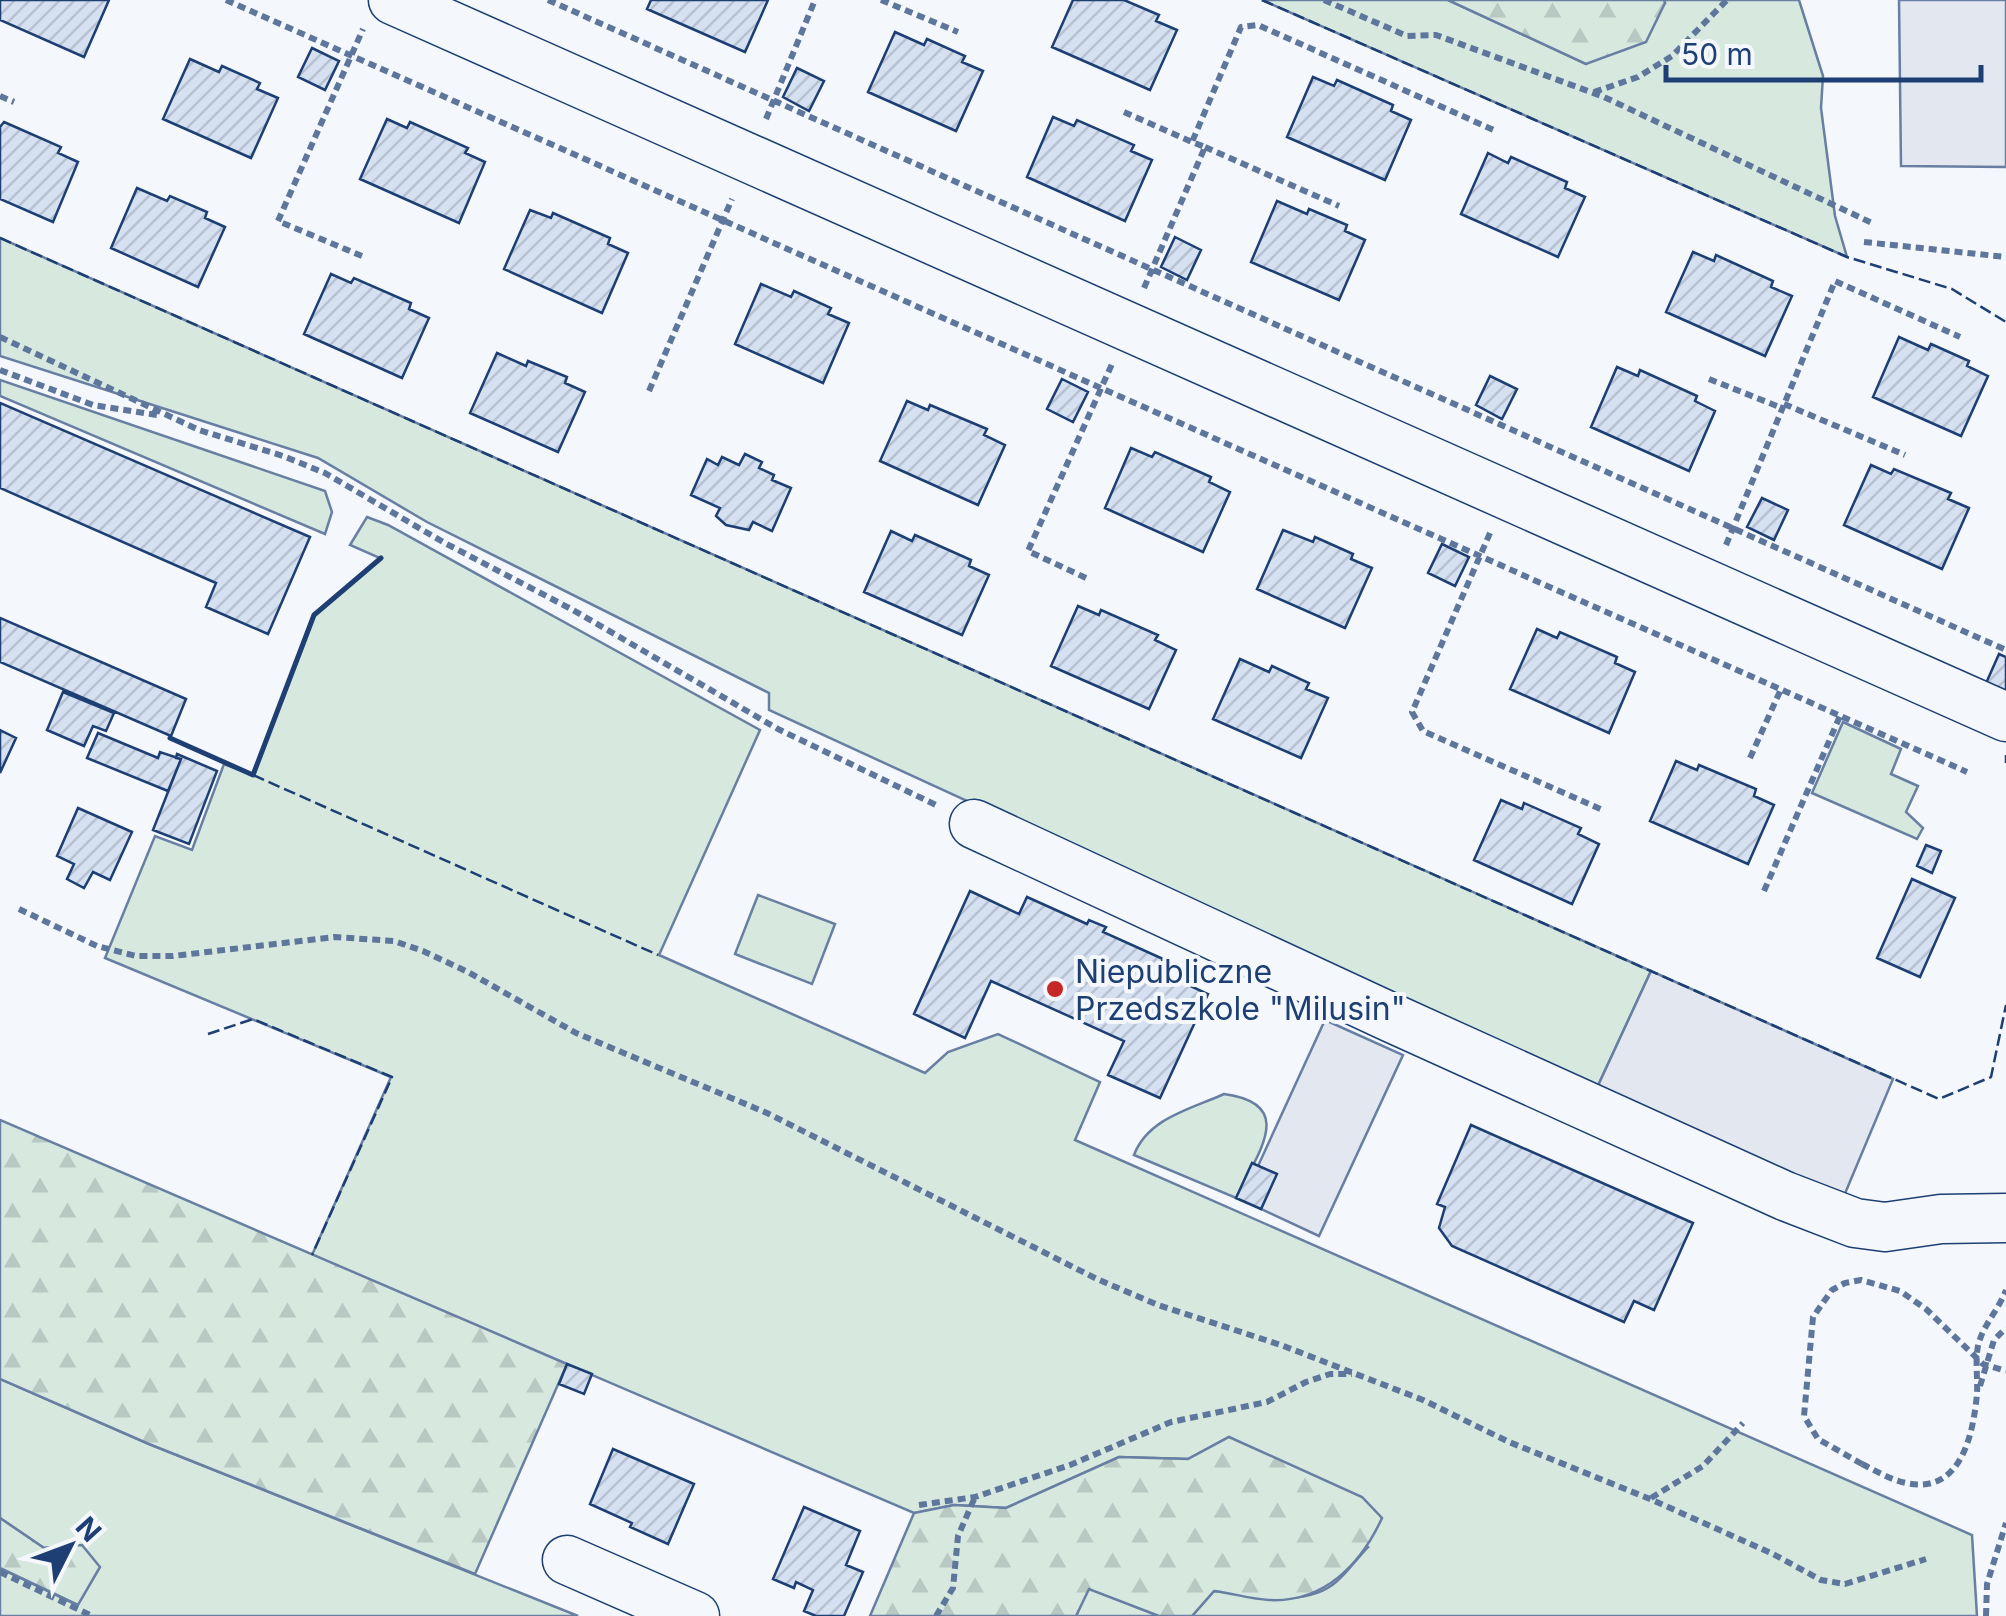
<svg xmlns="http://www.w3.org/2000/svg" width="2006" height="1616" font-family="Inter,sans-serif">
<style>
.green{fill:#d7e8df;stroke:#687fa3;stroke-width:2.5}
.forest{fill:url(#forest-firs);stroke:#687fa3;stroke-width:2.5}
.parking{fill:#e3e8f0;stroke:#687fa3;stroke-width:2.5}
.building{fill:url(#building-hatch);stroke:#1d3f73;stroke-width:2.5}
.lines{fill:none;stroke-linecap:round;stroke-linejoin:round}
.minor-casing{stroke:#1d3f73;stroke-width:51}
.path{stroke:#5e769c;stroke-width:6;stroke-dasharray:8 5;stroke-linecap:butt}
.minor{stroke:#f4f7fb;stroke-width:48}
.path-bridge{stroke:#5e769c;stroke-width:6;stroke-dasharray:8 5;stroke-linecap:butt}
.fence{stroke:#1d3f73;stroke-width:2.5;stroke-dasharray:12 5;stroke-linecap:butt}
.wall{stroke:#1d3f73;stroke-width:5}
.poi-dot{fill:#c62828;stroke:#f4f7fb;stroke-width:4}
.labels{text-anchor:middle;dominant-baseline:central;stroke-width:8;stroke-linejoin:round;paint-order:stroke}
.poi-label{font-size:32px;fill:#1d3f73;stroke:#f4f7fb;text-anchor:start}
</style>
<defs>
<pattern id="forest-firs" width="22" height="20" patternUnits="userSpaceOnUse" patternTransform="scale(2.5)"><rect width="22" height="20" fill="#d7e8df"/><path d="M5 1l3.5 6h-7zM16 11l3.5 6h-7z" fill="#b8c8c3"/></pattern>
<pattern id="building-hatch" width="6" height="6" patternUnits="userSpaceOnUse" patternTransform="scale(2.5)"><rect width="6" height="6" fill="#d5e0f0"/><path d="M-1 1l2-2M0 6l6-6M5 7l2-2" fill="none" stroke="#b6c1d1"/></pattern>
</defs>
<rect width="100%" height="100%" fill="#f4f7fb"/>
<path class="green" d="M1262,0H1448L1586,64L1665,3L1664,0H1799L1823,76L1821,108L1835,216L1847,257Z
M0,238L1651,971L1596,1090L769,710V693L427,522L318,458L0,356Z
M0,380L325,491L332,512L325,534L0,396Z
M367,517L388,525L760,730L659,955L925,1073L948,1052L998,1034L1100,1082L1075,1140L1972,1535L1977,1616H1192L1214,1591C1251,1594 1305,1609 1336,1582C1348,1572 1357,1558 1368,1547L1229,1437L1188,1459L1119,1457L1006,1508L954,1505L914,1513L312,1255L391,1077L105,958L155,836L192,850L224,764L253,775L314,615L380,558L350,545Z
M1843,722L1901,749L1891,774L1918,786L1906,812L1923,828L1917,839L1812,793Z
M758,895L835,924L812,984L735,954Z
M1224,1094C1299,1104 1256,1155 1236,1198L1134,1155C1148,1118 1191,1109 1224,1094Z
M0,1379L149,1444L578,1616H0V1568L77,1605L82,1545L44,1548L0,1518Z
M1088,1588L1159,1616H1076Z"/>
<path class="forest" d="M1448,0H1664L1665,3L1646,42L1586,64Z
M0,1120L567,1364L475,1574L149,1444L0,1379Z
M1229,1437L1362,1497L1382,1518C1361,1564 1324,1603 1269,1600C1250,1599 1232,1593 1214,1591L1192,1616H1159L1089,1589L1076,1616H870L914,1513L954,1505L1006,1508L1119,1457L1188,1459Z
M0,1518L44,1548L82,1545L100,1567L78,1605L0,1568Z"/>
<path class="parking" d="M1899,0H2006V167L1901,166Z
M1651,971L1893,1079L1841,1203L1596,1090Z
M1325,1020L1403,1055L1319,1236L1261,1209L1276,1174L1258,1166Z"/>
<path class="building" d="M0,0H109L84,57L0,20Z
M651,0H768L745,52L647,9Z
M1073,0H1124L1159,15L1156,21L1177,30L1150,90L1052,47Z
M895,32L924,45L927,39L965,56L962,62L983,71L956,131L868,92Z
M312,48L339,61L325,90L298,77Z
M190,59L219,72L222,66L260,83L257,89L278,98L251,158L163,119Z
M797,68L824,81L809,111L783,97Z
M1313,77L1334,86L1337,80L1393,105L1391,111L1411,120L1385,180L1287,137Z
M1053,117L1074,126L1077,120L1134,145L1131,151L1152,160L1125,221L1027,177Z
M387,119L407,128L410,122L468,148L465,153L485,162L459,223L360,179Z
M4,122L61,147L58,153L78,162L53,222L0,199V127Z
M1488,153L1508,163L1511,157L1567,182L1565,188L1585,197L1558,257L1461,214Z
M137,188L167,201L170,196L207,212L205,218L225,227L198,287L111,248Z
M1277,201L1307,214L1309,209L1347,225L1345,231L1365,240L1339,300L1251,262Z
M530,210L551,218L553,213L610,238L608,244L628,253L602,313L504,269Z
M1175,237L1201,250L1187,280L1161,267Z
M1693,252L1714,261L1716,255L1773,281L1771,287L1792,296L1765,356L1666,312Z
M331,274L351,283L354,278L411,303L409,309L429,318L402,378L304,334Z
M761,284L791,297L794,291L831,308L828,314L849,323L823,383L735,344Z
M1899,337L1928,350L1931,344L1969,361L1967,366L1988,376L1961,436L1873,397Z
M497,353L526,366L528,361L567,377L565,383L585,392L558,452L470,413Z
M1617,367L1638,376L1640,370L1697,396L1695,401L1715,411L1689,471L1591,427Z
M1490,376L1517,389L1502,419L1476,405Z
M1062,379L1088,392L1073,422L1047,409Z
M907,401L928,410L930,405L987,429L984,435L1005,445L978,505L880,461Z
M0,403L310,537L268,634L206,607L216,583L0,488Z
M1131,448L1152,457L1155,452L1211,477L1209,482L1230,492L1203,552L1105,508Z
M745,454L762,462L759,468L774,475L772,480L791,488L772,531L753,522L749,530L726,525L716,516L720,508L691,495L707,459L718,465L722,457L739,465Z
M1871,465L1891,474L1894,469L1951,493L1948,499L1969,508L1942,569L1844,525Z
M1762,498L1788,510L1774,540L1747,527Z
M1283,530L1313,542L1315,537L1353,554L1351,559L1372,568L1345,628L1257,589Z
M891,531L912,541L915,535L971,560L969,566L989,575L962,635L864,592Z
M1442,544L1469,557L1455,586L1428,573Z
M1078,606L1099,615L1101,610L1158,635L1155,640L1176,650L1149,709L1051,666Z
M0,618L186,699L171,736L0,662Z
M1537,629L1557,638L1560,632L1617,657L1615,663L1635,672L1609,733L1510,689Z
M1999,654L2006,657V700L1983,690Z
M1240,659L1269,672L1272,666L1309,683L1306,689L1328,698L1301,758L1213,719Z
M63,692L114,713L106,731L93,726L84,746L47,730Z
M0,730L16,738L0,773Z
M98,733L158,758L160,752L181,759L168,791L87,758Z
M177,754L217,771L189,844L153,830L181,759L176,758Z
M1676,761L1697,770L1699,765L1756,789L1754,796L1774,805L1748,864L1650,821Z
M1501,800L1522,809L1524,803L1581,828L1578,834L1599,844L1572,904L1474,860Z
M78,808L132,832L110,880L93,872L84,888L67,879L74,864L57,856Z
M1926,845L1941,851L1932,873L1917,866Z
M1912,879L1955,898L1920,977L1877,958Z
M970,891L1019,914L1027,897L1087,924L1089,920L1106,927L1103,932L1163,959L1158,971L1208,994L1160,1098L1108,1075L1124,1041L991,981L965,1038L914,1014Z
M1471,1125L1693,1223L1654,1310L1634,1301L1624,1322L1452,1246L1439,1228L1445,1207L1437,1204Z
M1252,1163L1277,1174L1261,1209L1236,1198Z
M567,1364L592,1374L584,1394L559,1384Z
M613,1449L694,1484L668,1544L630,1527L632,1523L590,1504Z
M804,1507L860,1531L846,1565L863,1572L844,1616H816L804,1611L813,1590L796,1582L794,1588L773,1579Z"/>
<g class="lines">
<g class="minor-casing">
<path id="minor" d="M393,0L2006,717
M974,824L1392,1018L1785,1196L1855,1223L1885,1227L1941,1219L2006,1218
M567,1560L695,1616"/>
</g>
<path class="path" d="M226,0L1967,772
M548,0L2006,650
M881,0L958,32
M1324,0L1407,36L1436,35L1604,97L1872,223
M1594,92L1638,77L1672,56L1727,0
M0,96L14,102
M1124,112L1192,142
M766,119L815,0
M1205,147L1339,206
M1864,242L2006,257
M362,256L278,221L363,29
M1144,288L1205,147L1192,142L1241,27L1258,25L1496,131
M0,337L199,430L283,456L325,473L443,542L573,610L778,729L936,805
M0,370L93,405L157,415
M1709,379L1782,408
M649,391L732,199
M1784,404L1905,455
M1490,533L1412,712L1423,731L1605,811
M1726,545L1835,281L1960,337
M1086,578L1028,551L1112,364
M1750,758L1781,689
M1764,891L1840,716
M19,909L97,946L136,956H173L335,937L394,941L423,951L468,972L576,1033L767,1113L1097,1279L1158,1305L1281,1345L1423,1400L1509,1442L1650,1499L1773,1554L1821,1580L1845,1584L1926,1559
M1980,1386L1994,1340L2006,1328
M1862,1464C1876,1471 1891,1480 1906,1483C1961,1495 1973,1435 1977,1394C1978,1377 1974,1354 1980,1339C1986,1322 2000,1307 2006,1290
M1651,1498L1703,1466L1743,1423
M919,1505L975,1497L1070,1465L1171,1422L1267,1402L1306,1382L1330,1374H1352
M0,1572L92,1616
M936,1616L953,1588L958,1536L975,1497
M1986,1616L1987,1584L2006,1523"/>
<use href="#minor" class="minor"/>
<path class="path-bridge" d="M1862,1464L1818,1439L1804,1416L1813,1317L1832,1290L1845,1283L1861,1280L1900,1291L1926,1309L1983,1364L2006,1371"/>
<path class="fence" d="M1262,0L1847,257L1952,289L2006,322
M0,238L1939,1099L1991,1077L2006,1005
M2006,755V763
M253,775L658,955
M208,1034L253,1019L392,1077L312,1255"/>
<path class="wall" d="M170,738L253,775L314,615L381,558"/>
</g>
<circle class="poi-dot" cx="1055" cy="989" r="10"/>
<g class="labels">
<g class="poi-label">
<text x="1075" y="971">Niepubliczne<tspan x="1075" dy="37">Przedszkole "Milusin"</tspan></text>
</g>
</g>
<g transform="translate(70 1546) rotate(48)" stroke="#f4f7fb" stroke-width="8" paint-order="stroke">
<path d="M0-8L18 38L0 25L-18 38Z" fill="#1d3f73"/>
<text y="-15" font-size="28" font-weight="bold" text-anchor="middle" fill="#1d3f73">N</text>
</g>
<path d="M1666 65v15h315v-15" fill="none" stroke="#1d3f73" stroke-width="5"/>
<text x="1681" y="65" font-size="30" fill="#1d3f73" stroke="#f4f7fb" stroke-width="8" paint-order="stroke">50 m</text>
</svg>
